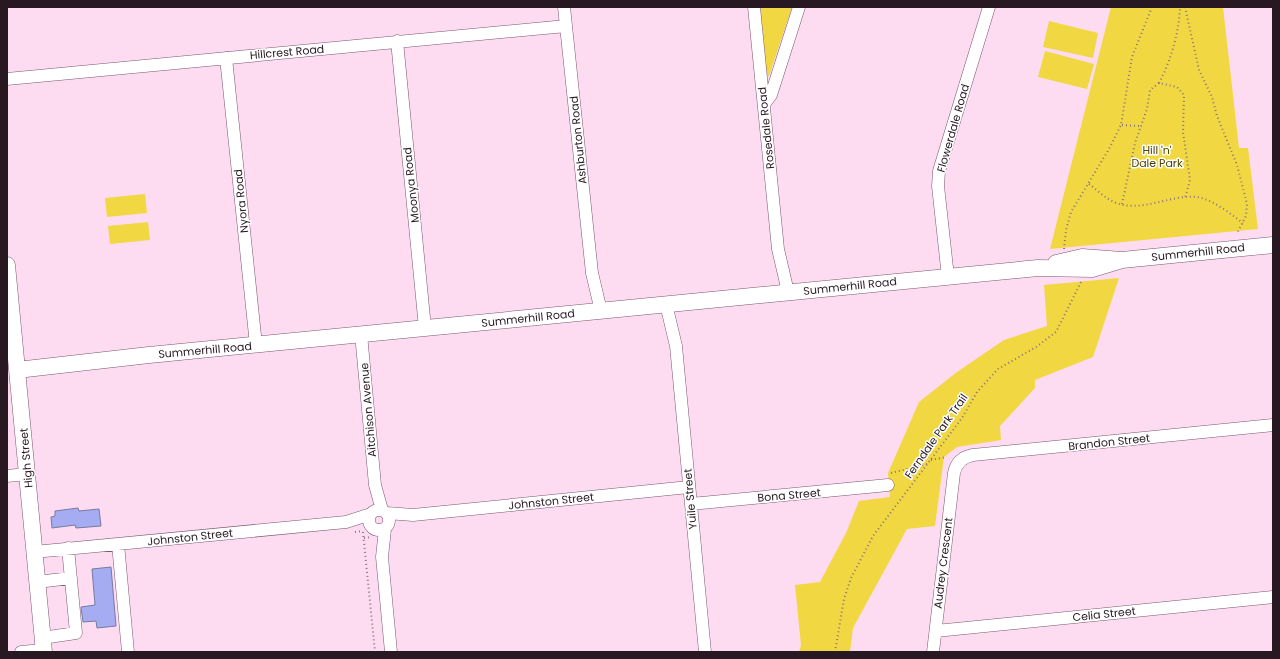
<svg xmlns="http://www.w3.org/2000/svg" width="1280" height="659" font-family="Poppins,sans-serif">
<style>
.green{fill:#f1d742}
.building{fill:#a5acf2;stroke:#757a9f}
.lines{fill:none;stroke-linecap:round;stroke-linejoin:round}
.minor-casing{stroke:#7a576e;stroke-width:13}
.major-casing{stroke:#7a576e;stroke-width:17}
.path{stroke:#897281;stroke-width:2;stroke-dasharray:1 3;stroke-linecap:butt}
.minor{stroke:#fff;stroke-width:12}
.major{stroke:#fff;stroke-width:16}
.labels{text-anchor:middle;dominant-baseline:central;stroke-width:3;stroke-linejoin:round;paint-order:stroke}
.street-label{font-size:11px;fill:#271822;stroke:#fff}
.park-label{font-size:11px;fill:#4d4300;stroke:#fff}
</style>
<rect width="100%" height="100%" fill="#fddcf1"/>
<path class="green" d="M760,7H792L769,76L766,75Z
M1111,7H1223L1239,148H1248L1258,229L1050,249Z
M1049,21L1098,33L1093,58L1043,47Z
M1045,51L1094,64L1087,89L1038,77Z
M145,194L147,213L107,217L105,198Z
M148,222L150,240L110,244L108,226Z
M1119,278L1093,357L1035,380V388L1000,426L1001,440L957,447L944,457L935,526L907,529L853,628L850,652H799L801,645L795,585L820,582L846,533L859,501L890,497L888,473L919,402L957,372L1004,340L1047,326L1044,285Z"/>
<path class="building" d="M78,508L79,511L99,509L101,526L76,528L75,525L52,528L51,517L55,516V511Z
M111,567L116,626L97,628L96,621L83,622L81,607L95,605L92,569Z"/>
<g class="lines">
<g class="minor-casing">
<path id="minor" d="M564,7L592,273L601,311
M754,7L778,249L788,292
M397,41L425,328
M226,58L256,345
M7,79L566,26
M764,104L771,95L799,7
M948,277L938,186L939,171L989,7
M666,304L676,346L705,652
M361,334L375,485L382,510
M7,476L27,474
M691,504L888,485
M369 520a10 10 0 1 1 20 0a10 10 0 1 1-20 0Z
M387,513L413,515L689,487
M385,529L382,557L391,652
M118,544L128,652
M34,552L346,522L371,514
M37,582L71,578
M936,631L1273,597
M42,638L76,633L68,548
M21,652L43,650
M933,652L954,473C956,463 962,457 973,455L1273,425"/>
</g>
<g class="major-casing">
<path id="major" d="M1056,263L1082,257L1122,260L1273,245
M7,265L44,652
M17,370L149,355L1038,268L1092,269L1122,260"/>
</g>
<path class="path" d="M1185,7L1199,70L1212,97L1217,116L1237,165L1247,204L1246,216L1237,233
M1159,83C1171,60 1179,33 1180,7
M1122,125L1141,126
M1089,184C1097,190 1105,198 1114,202C1140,214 1170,194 1197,197C1214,200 1229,213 1243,223
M1122,204L1135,143L1147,109L1150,90L1159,83L1177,87L1184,95L1183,132L1190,180L1185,198
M1064,249L1066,230L1071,212L1109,149L1121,125L1132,57L1152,7
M931,460L946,457
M891,473L927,464
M355,532L363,531
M363,532L375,652
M364,538L372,537
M835,652L844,599L851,578L873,536L962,418L977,392L998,369L1036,347L1056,332L1081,282"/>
<use href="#minor" class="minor"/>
<use href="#major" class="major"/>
</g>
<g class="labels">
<g class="street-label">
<text transform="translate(287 52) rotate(-5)">Hillcrest Road</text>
<text transform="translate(766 128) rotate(-96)">Rosedale Road</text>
<text transform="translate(953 128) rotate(-74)">Flowerdale Road</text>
<text transform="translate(578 140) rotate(-96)">Ashburton Road</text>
<text transform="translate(411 185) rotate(-96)">Moonya Road</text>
<text transform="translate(241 201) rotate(-96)">Nyora Road</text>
<text transform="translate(1198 252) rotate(-6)">Summerhill Road</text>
<text transform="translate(850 286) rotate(-6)">Summerhill Road</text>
<text transform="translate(528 318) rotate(-6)">Summerhill Road</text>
<text transform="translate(205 350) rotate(-5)">Summerhill Road</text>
<text transform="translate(368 410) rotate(-95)">Aitchison Avenue</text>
<text transform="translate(936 436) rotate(-55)">Ferndale Park Trail</text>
<text transform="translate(1109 442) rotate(-6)">Brandon Street</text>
<text transform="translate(26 458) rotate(-95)">High Street</text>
<text transform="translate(789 495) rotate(-5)">Bona Street</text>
<text transform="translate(690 499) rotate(-95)">Yuile Street</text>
<text transform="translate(551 501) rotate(-6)">Johnston Street</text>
<text transform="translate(190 537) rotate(-6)">Johnston Street</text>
<text transform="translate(943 563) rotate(-83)">Audrey Crescent</text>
<text transform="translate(1104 614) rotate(-6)">Celia Street</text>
</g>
<g class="park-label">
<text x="1157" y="150">Hill 'n'<tspan x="1157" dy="13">Dale Park</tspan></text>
</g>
</g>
<rect width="1280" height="659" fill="none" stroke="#271822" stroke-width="16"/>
</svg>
